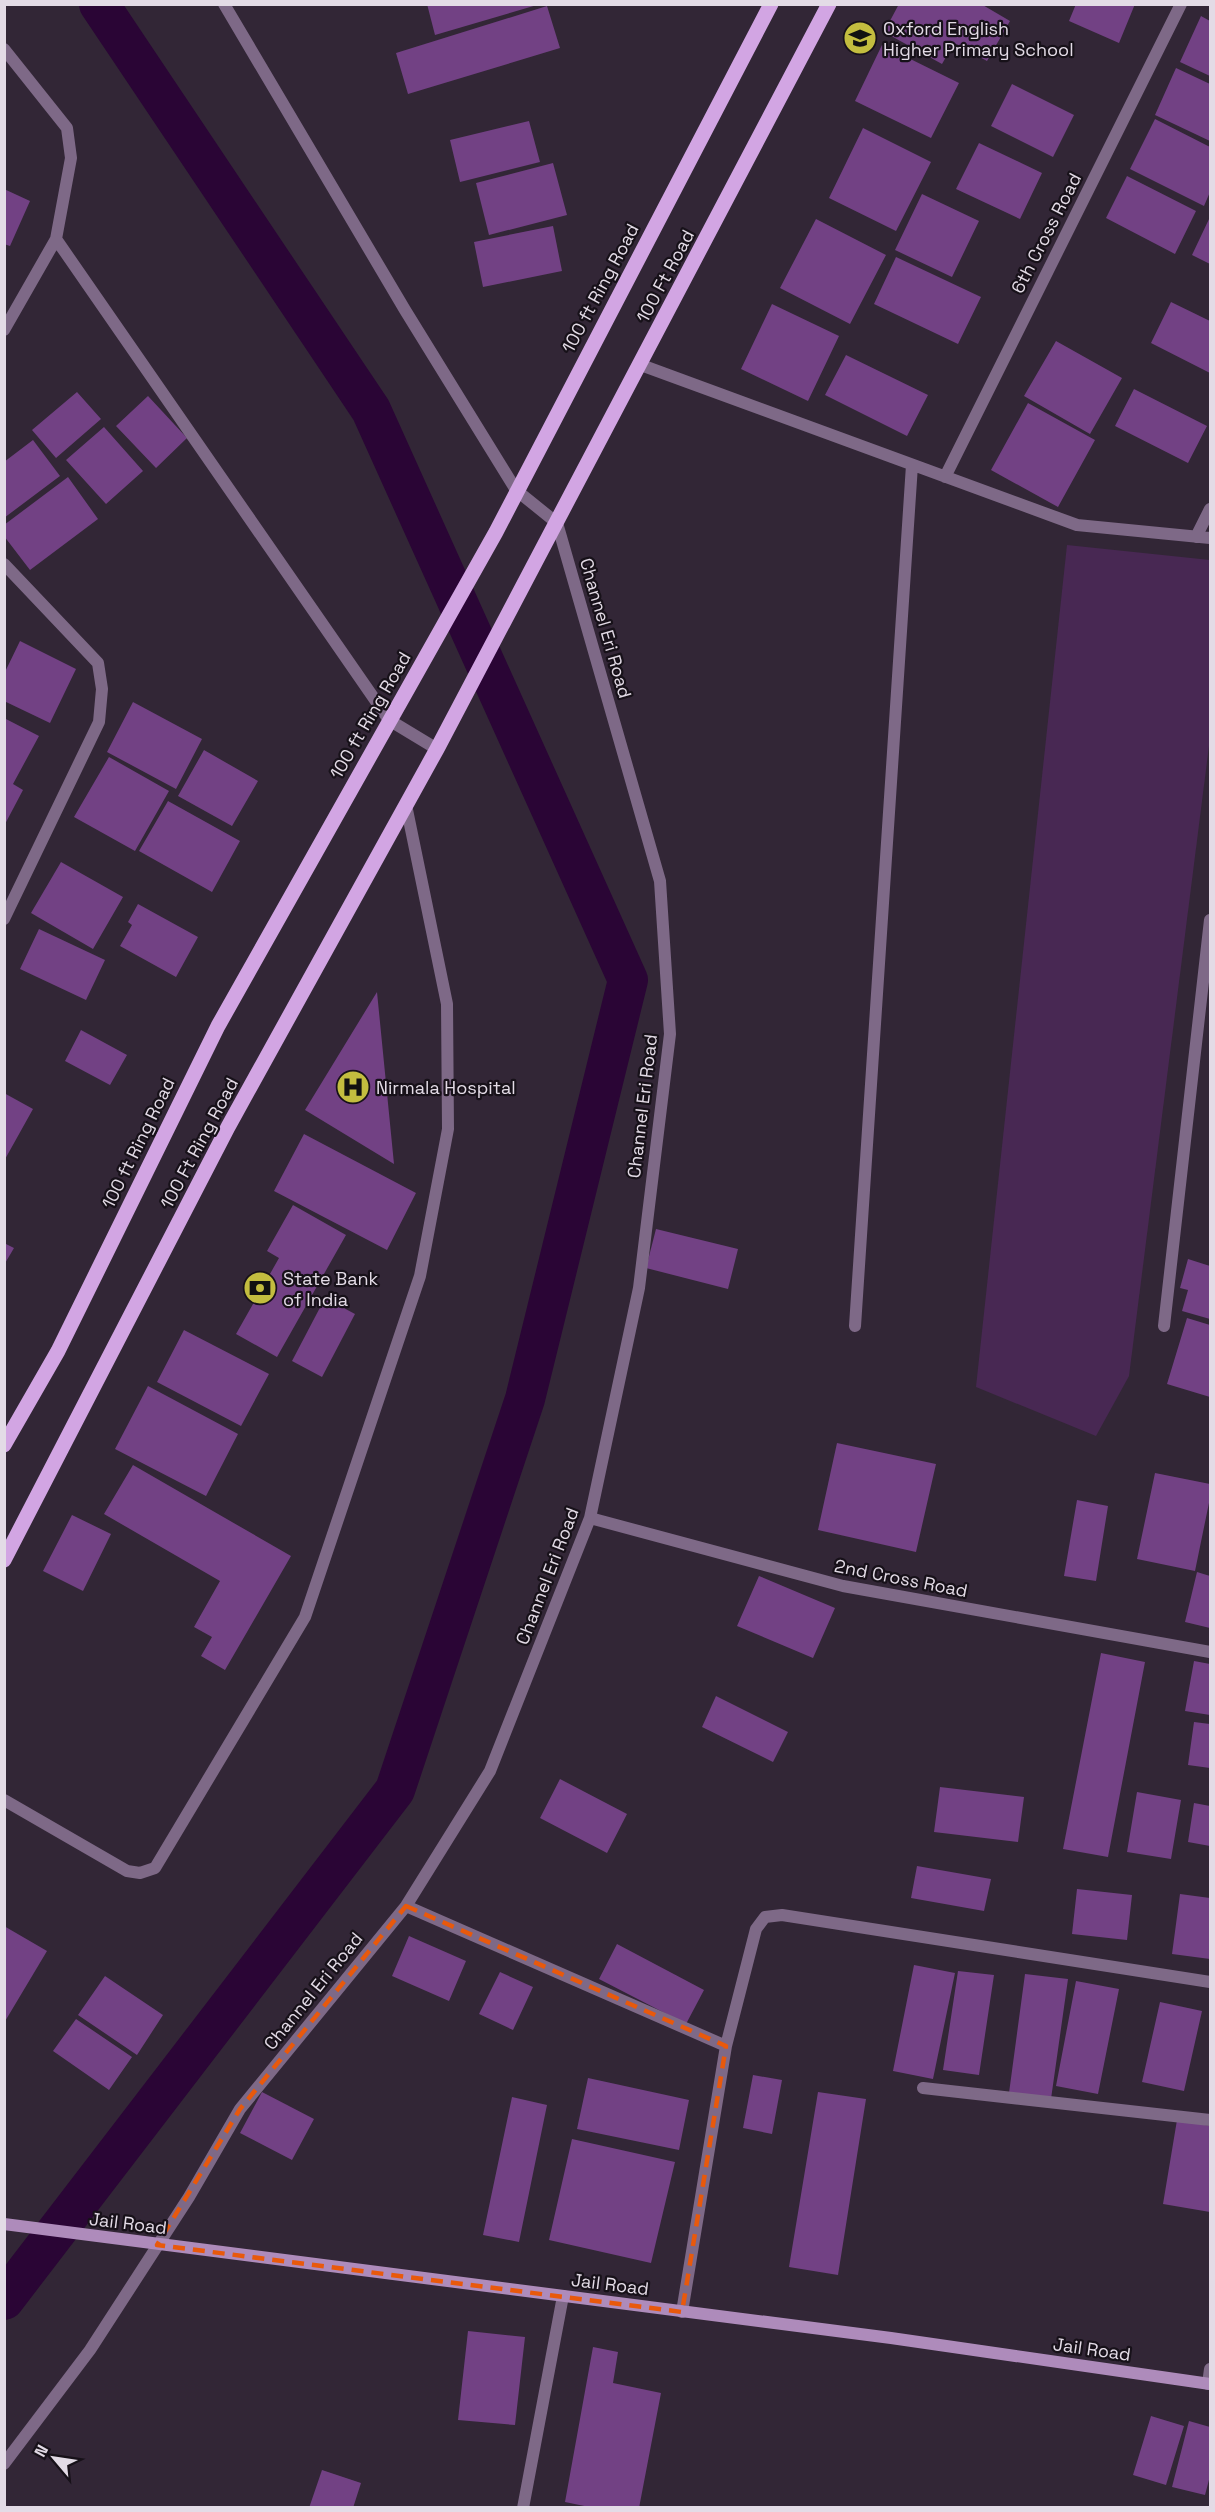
<svg xmlns="http://www.w3.org/2000/svg" width="1215" height="2512" font-family="'Space Grotesk',sans-serif">
<style>
.green{fill:#482853}
.lines{fill:none;stroke-linecap:round;stroke-linejoin:round}
.canal{stroke:#2a0535;stroke-width:40}
.building{fill:#724184}
.street{stroke:#7e6987;stroke-width:12}
.secondary{stroke:#ae8bbb;stroke-width:12}
.primary{stroke:#d2a5e3;stroke-width:15}
.marked{fill:none;stroke:#e8590c;stroke-width:4.5;stroke-dasharray:12 8;stroke-linejoin:round}
.labels{text-anchor:middle;dominant-baseline:central;stroke-width:4.5;stroke-linejoin:round;paint-order:stroke}
.poi-label{font-size:18px;fill:#e3dbe6;stroke:#171119;text-anchor:start}
.street-label{font-size:18px;fill:#e3dbe6;stroke:#171119}
</style>
<rect width="100%" height="100%" fill="#322636"/>
<path class="green" d="M1067,545L1210,560V738L1129,1376L1096,1436L976,1387Z"/>
<g class="lines">
<path class="canal" d="M4,2300L395,1790L525,1399L628,980L371,410L99,4"/>
</g>
<path class="building" d="M427,4H537V5L435,35Z
M899,4H981L1010,21L987,61L954,43L942,64L884,32Z
M1076,4H1135L1119,43L1069,21Z
M547,6L560,48L408,94L396,53Z
M1201,16L1210,21V76L1180,62Z
M882,45L959,83L931,138L855,101Z
M1176,68L1210,84V141L1155,115Z
M1012,84L1074,115L1053,157L991,126Z
M1155,119L1210,147V192L1204,206L1130,169Z
M529,121L540,162L460,182L450,140Z
M863,128L931,162L896,231L829,198Z
M979,143L1042,173L1020,219L956,189Z
M553,163L567,215L489,235L476,183Z
M1127,176L1196,211L1175,254L1106,218Z
M4,189L30,201L10,246L4,244Z
M922,194L979,221L952,277L895,250Z
M1210,217V264L1192,255Z
M816,219L886,255L850,324L780,288Z
M553,226L562,271L483,287L474,242Z
M896,257L981,297L958,344L874,304Z
M1171,302L1210,321V373L1151,343Z
M772,304L839,336L808,401L741,369Z
M1056,341L1122,378L1090,434L1024,396Z
M846,355L928,395L907,436L825,395Z
M1134,389L1207,426L1188,463L1115,426Z
M77,392L101,419L56,458L32,430Z
M148,396L187,438L156,468L116,426Z
M1028,403L1095,440L1058,507L991,470Z
M104,427L143,471L106,504L66,460Z
M33,440L60,476L4,518V462Z
M68,477L98,519L30,570L4,536V525Z
M20,641L76,669L50,723L4,701V674Z
M133,702L202,739L176,789L107,752Z
M4,718L39,736L13,784L23,790L4,826Z
M204,750L258,781L232,826L178,796Z
M109,757L169,791L135,851L74,817Z
M168,801L240,841L212,892L139,851Z
M61,862L123,897L93,949L31,913Z
M138,904L198,937L176,977L120,946L132,925L128,922Z
M39,929L105,960L86,1000L20,969Z
M377,992L394,1164L305,1110Z
M81,1030L127,1055L110,1085L65,1061Z
M4,1093L33,1109L4,1161Z
M304,1134L416,1193L387,1250L274,1191Z
M293,1205L346,1235L277,1357L236,1334L279,1258L267,1251Z
M656,1229L738,1249L728,1289L646,1268Z
M4,1243L14,1248L4,1265Z
M1188,1259L1210,1266V1319L1182,1311L1188,1290L1180,1288Z
M325,1298L355,1314L322,1377L292,1361Z
M1187,1318L1210,1325V1397L1167,1384Z
M184,1330L269,1374L241,1426L157,1382Z
M148,1386L238,1434L206,1496L115,1449Z
M837,1443L936,1464L916,1552L818,1530Z
M133,1465L291,1556L225,1670L201,1656L212,1637L194,1627L220,1581L104,1514Z
M1155,1473L1210,1484V1498L1195,1571L1137,1559Z
M1077,1500L1108,1506L1096,1581L1064,1576Z
M72,1515L111,1534L83,1591L43,1571Z
M1197,1572L1210,1576V1628L1185,1622Z
M759,1576L835,1608L813,1658L737,1626Z
M1101,1653L1145,1662L1108,1857L1063,1849Z
M1194,1661L1210,1664V1715L1185,1711Z
M716,1696L788,1732L773,1762L702,1727Z
M1194,1722L1210,1724V1768L1188,1765Z
M560,1779L627,1814L607,1853L540,1818Z
M940,1787L1024,1797L1018,1842L934,1832Z
M1137,1792L1181,1800L1171,1859L1127,1852Z
M1194,1803L1210,1806V1846L1188,1842Z
M917,1866L991,1879L984,1911L911,1898Z
M1077,1889L1132,1895L1127,1940L1072,1934Z
M1180,1894L1210,1898V1959L1172,1954Z
M4,1926L47,1951L4,2023Z
M409,1936L466,1961L449,2001L392,1976Z
M617,1944L704,1990L686,2024L599,1979Z
M914,1965L955,1973L933,2079L893,2071Z
M958,1971L994,1975L979,2075L943,2070Z
M500,1972L533,1987L513,2030L479,2014Z
M1025,1974L1068,1979L1051,2099L1009,2093Z
M105,1976L163,2015L137,2055L78,2015Z
M1076,1981L1119,1989L1098,2094L1056,2086Z
M1160,2002L1202,2011L1184,2091L1142,2082Z
M76,2019L132,2057L109,2090L53,2051Z
M753,2075L782,2080L772,2134L743,2128Z
M588,2078L689,2100L679,2150L577,2129Z
M262,2092L314,2119L292,2160L240,2133Z
M818,2092L866,2099L838,2275L789,2267Z
M512,2097L547,2105L519,2242L483,2235Z
M1177,2120L1210,2126V2212L1163,2204Z
M572,2139L675,2162L651,2263L549,2240Z
M468,2331L525,2337L515,2425L458,2420Z
M593,2347L618,2352L613,2383L661,2393L639,2508H594L565,2502Z
M1151,2416L1184,2426L1166,2485L1133,2475Z
M1189,2421L1210,2427V2476L1205,2495L1172,2487Z
M322,2470L361,2483L353,2508H309Z"/>
<g class="lines">
<path class="street" d="M4,49L67,128L71,158L56,239
M4,330L56,239L389,720L437,749
M641,365L1077,525L1210,538
M945,477L1181,4
M1196,537L1210,509
M4,564L98,663L102,689L99,722L4,919
M855,1326L912,465
M1164,1326L1210,920
M590,1518L843,1586L1210,1652
M4,1800L127,1871L140,1873L155,1868L305,1617L420,1276L448,1129L447,1004L406,805
M406,1906L726,2046
M923,2088L1210,2120
M682,2312L726,2046L756,1929L765,1917L782,1915L1210,1982
M1208,2384L1210,2369
M4,2464L90,2350L189,2197L240,2109L406,1906L490,1771L590,1518L639,1288L670,1034L660,881L557,523L516,490L405,310L224,4
M523,2508L563,2296"/>
<path class="secondary" d="M4,2224L891,2338L1210,2384"/>
<path class="primary" d="M4,1445L58,1351L218,1026L496,532L771,4
M4,1560L228,1127L437,749L829,4"/>
</g>
<path class="marked" d="M406,1906L726,2046L682,2312L157,2245L240,2109Z"/>
<defs>
<g id="school-disc" transform="scale(1.725)"><circle r="9.5" fill="#c3bd3f" stroke="#171119"/><path d="M0-5L7-2L0 1L-7-2ZM-4 1L0 2.5L4 1V4Q0 6-4 4Z" fill="#111"/></g>
<g id="hospital-disc" transform="scale(1.725)"><circle r="9.5" fill="#c3bd3f" stroke="#171119"/><path d="M-5-5h3v3.5h4V-5h3V5h-3V1.5h-4V5h-3Z" fill="#111"/></g>
<g id="bank-disc" transform="scale(1.725)"><circle r="9.5" fill="#c3bd3f" stroke="#171119"/><path d="M-6-4H6V4H-6ZM0-2.3a2.3 2.3 0 1 0 0 4.6a2.3 2.3 0 1 0 0-4.6Z" fill="#111"/></g>
</defs>
<g fill-rule="evenodd">
<use href="#school-disc" x="860" y="38"/>
<use href="#hospital-disc" x="353" y="1087"/>
<use href="#bank-disc" x="260" y="1288"/>
</g>
<g class="labels">
<g class="poi-label">
<text x="883" y="28">Oxford English<tspan x="883" dy="21">Higher Primary School</tspan></text>
<text x="376" y="1087">Nirmala Hospital</text>
<text x="283" y="1278">State Bank<tspan x="283" dy="21">of India</tspan></text>
</g>
<g class="street-label">
<text transform="translate(1046 233) rotate(-63)">6th Cross Road</text>
<text transform="translate(665 276) rotate(-62)">100 Ft Road</text>
<text transform="translate(600 288) rotate(-62)">100 ft Ring Road</text>
<text transform="translate(606 628) rotate(74)">Channel Eri Road</text>
<text transform="translate(370 715) rotate(-60)">100 ft Ring Road</text>
<text transform="translate(642 1106) rotate(-83)">Channel Eri Road</text>
<text transform="translate(138 1143) rotate(-64)">100 ft Ring Road</text>
<text transform="translate(199 1143) rotate(-62)">100 Ft Ring Road</text>
<text transform="translate(547 1576) rotate(-69)">Channel Eri Road</text>
<text transform="translate(901 1578) rotate(11)">2nd Cross Road</text>
<text transform="translate(313 1991) rotate(-51)">Channel Eri Road</text>
<text transform="translate(128 2223) rotate(7)">Jail Road</text>
<text transform="translate(610 2284) rotate(7)">Jail Road</text>
<text transform="translate(1092 2349) rotate(8)">Jail Road</text>
</g>
</g>
<rect width="1215" height="2512" fill="none" stroke="#e3dbe6" stroke-width="12"/>
<g transform="translate(54 2458) rotate(299)" stroke="#171119" stroke-width="4.5" paint-order="stroke">
<path d="M0-4.5L10 22L0 15L-10 22Z" fill="#e3dbe6"/>
<text y="-9" font-size="16" font-weight="bold" text-anchor="middle" fill="#e3dbe6">N</text>
</g>
</svg>
